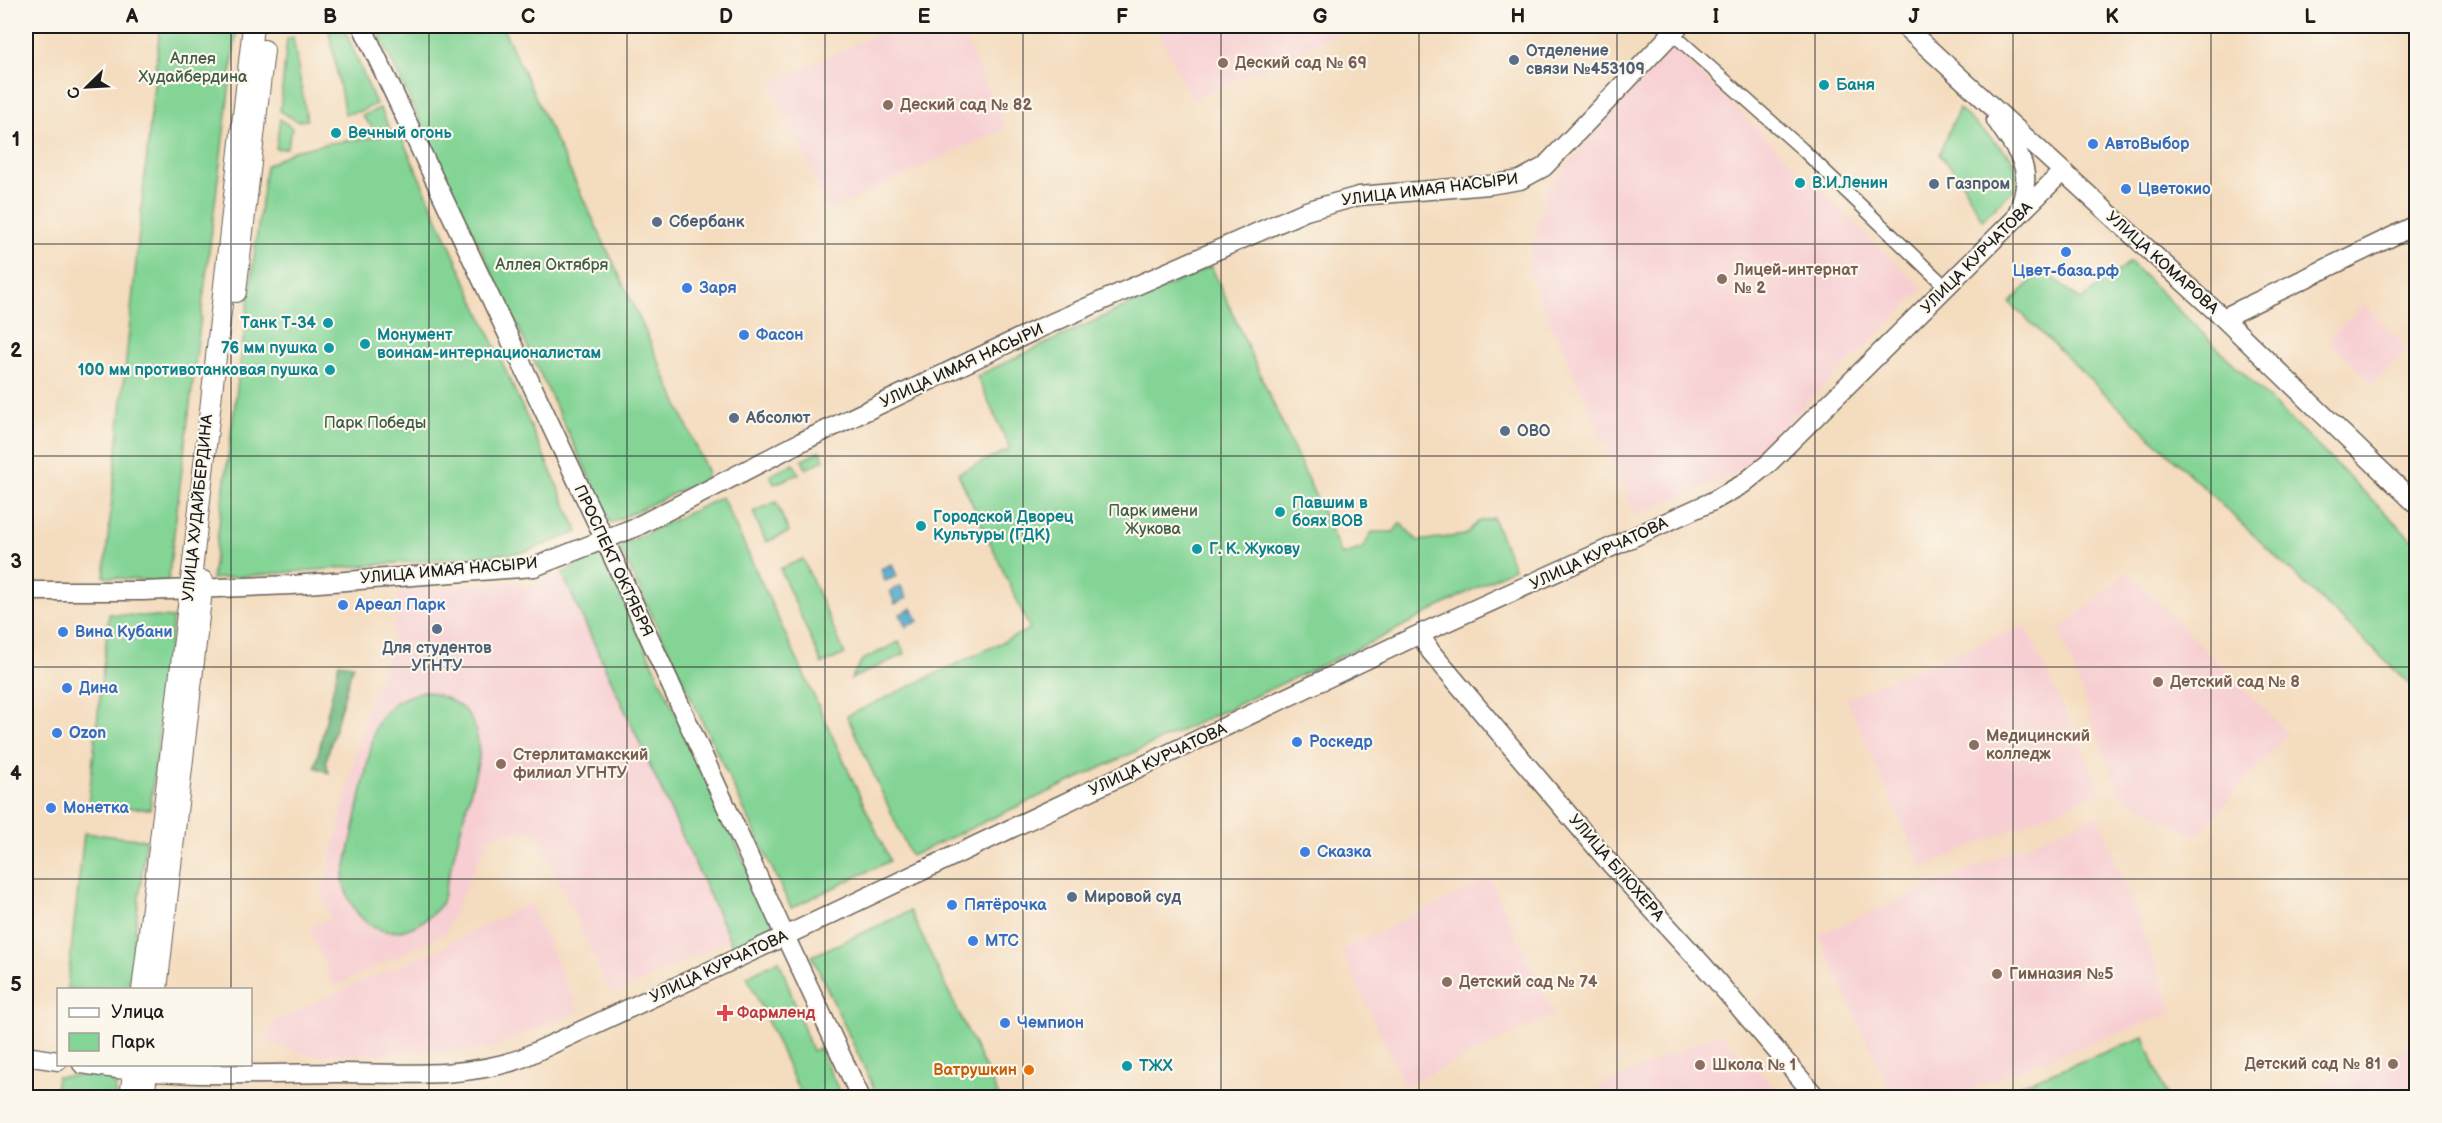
<svg xmlns="http://www.w3.org/2000/svg" width="2442" height="1123" font-family="'Balsamiq Sans',sans-serif">
<style>
.built{fill:#f7cfd2}
.green{fill:#83d495;stroke:#507858;stroke-width:1.5}
.forest{fill:#6ab67e;stroke:#43694d;stroke-width:1.5}
.water{fill:#4fa7cc;stroke:#366274;stroke-width:1.5}
.lines{fill:none;stroke-linecap:round;stroke-linejoin:round}
.street-casing{stroke:#685f55;stroke-width:15}
.secondary-casing{stroke:#685f55;stroke-width:21}
.primary-casing{stroke:#685f55;stroke-width:22}
.street{stroke:#fff;stroke-width:12}
.secondary{stroke:#fff;stroke-width:18}
.primary{stroke:#fff;stroke-width:20}
.grid{fill:none;stroke:#1c1c1c;stroke-width:1.5;stroke-opacity:0.55}
.service-dot{fill:#5c6f8a;stroke:#fbf7ec;stroke-width:2}
.education-dot{fill:#8d6e63;stroke:#fbf7ec;stroke-width:2}
.culture-dot{fill:#0f9aa8;stroke:#fbf7ec;stroke-width:2}
.shop-dot{fill:#3f7fe0;stroke:#fbf7ec;stroke-width:2}
.health-dot{fill:#e0444e;stroke:#fbf7ec;stroke-width:2}
.food-dot{fill:#e8710a;stroke:#fbf7ec;stroke-width:2}
.labels{text-anchor:middle;dominant-baseline:central;stroke-width:4.5;stroke-linejoin:round;paint-order:stroke}
.service-label{font-size:16px;font-weight:bold;fill:#4e5e75;stroke:#fbf7ec;text-anchor:start}
.park-label{font-size:16px;fill:#405c46;stroke:#fbf7ec}
.education-label{font-size:16px;font-weight:bold;fill:#785e54;stroke:#fbf7ec;text-anchor:start}
.culture-label{font-size:16px;font-weight:bold;fill:#0d838f;stroke:#fbf7ec;text-anchor:start}
.shop-label{font-size:16px;font-weight:bold;fill:#366cbe;stroke:#fbf7ec;text-anchor:start}
.street-label{font-size:16px;fill:#1c1c1c;stroke:#fbf7ec}
.health-label{font-size:16px;font-weight:bold;fill:#be3a42;stroke:#fbf7ec;text-anchor:start}
.food-label{font-size:16px;font-weight:bold;fill:#c56008;stroke:#fbf7ec;text-anchor:end}
.neatline{fill:none;stroke:#1c1c1c;stroke-width:2}
.grid-label{font-size:20px;text-anchor:middle;font-weight:bold;fill:#1c1c1c}
</style>
<rect width="100%" height="100%" fill="#fbf7ec"/>
<filter id="ink" filterUnits="userSpaceOnUse"><feTurbulence type="fractalNoise" baseFrequency=".0167" numOctaves="2"/><feDisplacementMap in="SourceGraphic" scale="12" xChannelSelector="R" yChannelSelector="G"/><feConvolveMatrix kernelMatrix="1 2 1 2 8 2 1 2 1" color-interpolation-filters="sRGB"/></filter>
<filter id="wash" filterUnits="userSpaceOnUse"><feTurbulence type="fractalNoise" baseFrequency=".008" numOctaves="4" result="noise"/><feDisplacementMap in="SourceGraphic" scale="24" xChannelSelector="R" yChannelSelector="G"/><feGaussianBlur stdDeviation="1.35" result="paint"/><feColorMatrix in="noise" values="0 0 0 0 0 0 0 0 0 0 0 0 0 0 0 0 0 1.4 0 .05"/><feComposite in="paint" operator="in"/></filter>
<g filter="url(#wash)">
<rect width="100%" height="100%" fill="#f4dcbe"/>
<path class="built" d="M895,26H959L1006,128L829,210L771,83Z
M1156,26H1354L1191,101Z
M1672,47L1923,289L1734,475L1636,515L1527,269L1546,189Z
M2364,304L2408,349L2372,384L2328,339Z
M2128,572L2288,733L2196,837L2119,794L2059,631Z
M562,573L731,940L611,995L535,830L489,837L445,934L334,987L309,928L331,918L322,895L369,699L391,651L398,592L515,581L523,590Z
M2025,626L2102,791L1922,868L1846,699L1885,681Z
M2098,814L2173,1012L1949,1097H1893L1818,935Z
M1490,879L1554,1015L1404,1086L1341,950Z
M530,903L579,1011L486,1050L314,1056L264,1042L275,1021L362,981L426,955Z
M1719,1032L1785,1097H1578Z
M2416,1044V1097H2328L2322,1083Z"/>
<path class="green" d="M160,26H237L168,582L104,577Z
M375,26H502L643,326L707,471V478L611,523Z
M344,28L376,104L361,111L345,114L329,31Z
M293,37L307,120L297,121L280,111L287,39Z
M380,108L391,132L376,131L362,116Z
M1959,109L2011,157L2016,170V187L1982,220L1959,177L1939,154Z
M280,119L292,128L287,148L276,149Z
M400,134L578,532L525,552L212,579L266,166L293,151L330,143Z
M2130,262L2416,543V690L2010,303L2043,269L2081,300Z
M1211,266L1342,555L1363,548L1372,532H1394L1400,523L1418,541L1465,535L1478,522L1493,518L1514,568L1380,638L911,856L847,716L1030,629L958,473L1010,449L977,376Z
M820,451L824,460L806,469L802,460Z
M794,464L799,474L774,484L770,475Z
M722,497L890,861L791,908L619,546Z
M776,502L789,532L766,542L753,512Z
M602,554L776,930L734,949L562,573Z
M803,559L845,654L822,664L780,569Z
M109,614L173,618L150,809L88,805Z
M899,642L905,654L851,679L862,660Z
M423,691C464,700 479,717 479,759L441,905C403,948 356,938 343,880L375,728C389,702 397,700 423,691Z
M84,833L146,840L128,989H67Z
M910,911L999,1097H878L812,956Z
M779,960L812,1051L819,1048L842,1097H802L747,976Z
M2144,1037L2167,1097H2002L2000,1093Z
M92,1075L109,1078L116,1086L115,1097H54L57,1077Z"/>
<path class="forest" d="M339,663L353,665L326,761L329,773L315,767Z"/>
<path class="water" d="M892,564L897,576L885,581L881,569Z
M901,586L907,598L895,604L890,591Z
M912,608L918,621L906,627L900,614Z"/>
</g>
<g filter="url(#ink)">
<g class="lines">
<g class="street-casing">
<path id="street" d="M1664,26L1802,149L1947,288"/>
</g>
<g class="secondary-casing">
<path id="secondary" d="M362,26L605,540L785,936L861,1098
M1904,26L2223,318L2416,504
M1996,120C2020,156 2036,170 2017,214
M2223,318L2416,225
M26,591H142L292,585L534,567L636,527L801,442L1040,328L1306,211L1359,196L1489,185L1520,180L1544,167L1679,26
M1420,634L1431,652L1607,860L1703,965L1817,1098
M26,1056L58,1061
M82,1064C166,1078 253,1074 338,1073C399,1073 462,1079 520,1059L785,936L1420,634L1713,501L1743,484L1769,463L2062,172"/>
</g>
<g class="primary-casing">
<path id="primary" d="M236,292L264,50
M142,990L190,589L253,26
M157,990L203,581
M130,1098L134,1064
M144,1098L148,1064"/>
</g>
<use href="#street" class="street"/>
<use href="#secondary" class="secondary"/>
<use href="#primary" class="primary"/>
</g>
</g>
<path class="grid" d="M231,26V990M429,26V1098M627,26V1098M825,26V1098M1023,26V1098M1221,26V1098M1419,26V1098M1617,26V1098M1815,26V1098M2013,26V1098M2211,26V1098M26,244H2416M26,456H2416M26,667H2416M26,879H2416M231,1064V1098"/>
<g class="service-dot">
<circle cx="1514" cy="60" r="6"/>
<circle cx="1934" cy="184" r="6"/>
<circle cx="657" cy="222" r="6"/>
<circle cx="734" cy="418" r="6"/>
<circle cx="1505" cy="431" r="6"/>
<circle cx="437" cy="629" r="6"/>
<circle cx="1072" cy="897" r="6"/>
</g>
<g class="education-dot">
<circle cx="1223" cy="63" r="6"/>
<circle cx="888" cy="105" r="6"/>
<circle cx="1722" cy="279" r="6"/>
<circle cx="2158" cy="682" r="6"/>
<circle cx="1974" cy="745" r="6"/>
<circle cx="501" cy="764" r="6"/>
<circle cx="1997" cy="974" r="6"/>
<circle cx="1447" cy="982" r="6"/>
<circle cx="2393" cy="1064" r="6"/>
<circle cx="1700" cy="1065" r="6"/>
</g>
<g class="culture-dot">
<circle cx="1824" cy="85" r="6"/>
<circle cx="336" cy="133" r="6"/>
<circle cx="1800" cy="183" r="6"/>
<circle cx="328" cy="323" r="6"/>
<circle cx="365" cy="344" r="6"/>
<circle cx="329" cy="348" r="6"/>
<circle cx="330" cy="370" r="6"/>
<circle cx="1280" cy="512" r="6"/>
<circle cx="921" cy="526" r="6"/>
<circle cx="1197" cy="549" r="6"/>
<circle cx="1127" cy="1066" r="6"/>
</g>
<g class="shop-dot">
<circle cx="2093" cy="144" r="6"/>
<circle cx="2126" cy="189" r="6"/>
<circle cx="2066" cy="252" r="6"/>
<circle cx="687" cy="288" r="6"/>
<circle cx="744" cy="335" r="6"/>
<circle cx="343" cy="605" r="6"/>
<circle cx="63" cy="632" r="6"/>
<circle cx="67" cy="688" r="6"/>
<circle cx="57" cy="733" r="6"/>
<circle cx="1297" cy="742" r="6"/>
<circle cx="51" cy="808" r="6"/>
<circle cx="1305" cy="852" r="6"/>
<circle cx="952" cy="905" r="6"/>
<circle cx="973" cy="941" r="6"/>
<circle cx="1005" cy="1023" r="6"/>
</g>
<path class="health-dot" d="M722 1004h6v6h6v6h-6v6h-6v-6h-6v-6h6z"/>
<circle class="food-dot" cx="1029" cy="1070" r="6"/>
<g class="labels">
<g class="service-label">
<text x="1526" y="51">Отделение<tspan x="1526" dy="18">связи №453109</tspan></text>
<text x="1946" y="184">Газпром</text>
<text x="669" y="222">Сбербанк</text>
<text x="746" y="418">Абсолют</text>
<text x="1517" y="431">ОВО</text>
<text x="437" y="648" text-anchor="middle">Для студентов<tspan x="437" dy="18">УГНТУ</tspan></text>
<text x="1084" y="897">Мировой суд</text>
</g>
<g class="park-label">
<text x="193" y="59">Аллея<tspan x="193" dy="18">Худайбердина</tspan></text>
<text x="552" y="265">Аллея Октября</text>
<text x="375" y="423">Парк Победы</text>
<text x="1153" y="511">Парк имени<tspan x="1153" dy="18">Жукова</tspan></text>
</g>
<g class="education-label">
<text x="1235" y="63">Деский сад № 69</text>
<text x="900" y="105">Деский сад № 82</text>
<text x="1734" y="270">Лицей-интернат<tspan x="1734" dy="18">№ 2</tspan></text>
<text x="2170" y="682">Детский сад № 8</text>
<text x="1986" y="736">Медицинский<tspan x="1986" dy="18">колледж</tspan></text>
<text x="513" y="755">Стерлитамакский<tspan x="513" dy="18">филиал УГНТУ</tspan></text>
<text x="2009" y="974">Гимназия №5</text>
<text x="1459" y="982">Детский сад № 74</text>
<text x="2381" y="1064" text-anchor="end">Детский сад № 81</text>
<text x="1712" y="1065">Школа № 1</text>
</g>
<g class="culture-label">
<text x="1836" y="85">Баня</text>
<text x="348" y="133">Вечный огонь</text>
<text x="1812" y="183">В.И.Ленин</text>
<text x="316" y="323" text-anchor="end">Танк Т-34</text>
<text x="377" y="335">Монумент<tspan x="377" dy="18">воинам-интернационалистам</tspan></text>
<text x="317" y="348" text-anchor="end">76 мм пушка</text>
<text x="318" y="370" text-anchor="end">100 мм противотанковая пушка</text>
<text x="1292" y="503">Павшим в<tspan x="1292" dy="18">боях ВОВ</tspan></text>
<text x="933" y="517">Городской Дворец<tspan x="933" dy="18">Культуры (ГДК)</tspan></text>
<text x="1209" y="549">Г. К. Жукову</text>
<text x="1139" y="1066">ТЖХ</text>
</g>
<g class="shop-label">
<text x="2105" y="144">АвтоВыбор</text>
<text x="2138" y="189">Цветокио</text>
<text x="2066" y="271" text-anchor="middle">Цвет-база.рф</text>
<text x="699" y="288">Заря</text>
<text x="756" y="335">Фасон</text>
<text x="355" y="605">Ареал Парк</text>
<text x="75" y="632">Вина Кубани</text>
<text x="79" y="688">Дина</text>
<text x="69" y="733">Ozon</text>
<text x="1309" y="742">Роскедр</text>
<text x="63" y="808">Монетка</text>
<text x="1317" y="852">Сказка</text>
<text x="964" y="905">Пятёрочка</text>
<text x="985" y="941">МТС</text>
<text x="1017" y="1023">Чемпион</text>
</g>
<g class="street-label">
<text transform="translate(1430 190) rotate(-7)">УЛИЦА ИМАЯ НАСЫРИ</text>
<text transform="translate(1977 258) rotate(-45)">УЛИЦА КУРЧАТОВА</text>
<text transform="translate(2162 263) rotate(42)">УЛИЦА КОМАРОВА</text>
<text transform="translate(962 366) rotate(-25)">УЛИЦА ИМАЯ НАСЫРИ</text>
<text transform="translate(198 508) rotate(-84)">УЛИЦА ХУДАЙБЕРДИНА</text>
<text transform="translate(1599 554) rotate(-25)">УЛИЦА КУРЧАТОВА</text>
<text transform="translate(613 561) rotate(65)">ПРОСПЕКТ ОКТЯБРЯ</text>
<text transform="translate(449 571) rotate(-5)">УЛИЦА ИМАЯ НАСЫРИ</text>
<text transform="translate(1158 760) rotate(-25)">УЛИЦА КУРЧАТОВА</text>
<text transform="translate(1616 868) rotate(49)">УЛИЦА БЛЮХЕРА</text>
<text transform="translate(719 967) rotate(-25)">УЛИЦА КУРЧАТОВА</text>
</g>
<g class="health-label">
<text x="737" y="1013">Фармленд</text>
</g>
<g class="food-label">
<text x="1017" y="1070">Ватрушкин</text>
</g>
</g>
<rect width="2442" height="1123" fill="none" stroke="#fbf7ec" stroke-width="66"/>
<rect x="57" y="988" width="195" height="78" fill="#fbf7ec" stroke="#a29f99" stroke-width="1.5"/>
<rect x="69" y="1008" width="30" height="9" fill="#ffffff" stroke="#a29f99" stroke-width="1.5"/>
<text x="111" y="1018" font-size="18" fill="#1c1c1c">Улица</text>
<rect x="69" y="1033" width="30" height="18" fill="#83d495" stroke="#a29f99" stroke-width="1.5"/>
<text x="111" y="1048" font-size="18" fill="#1c1c1c">Парк</text>
<g transform="translate(87 87) rotate(246)" stroke="#fbf7ec" stroke-width="4.5" paint-order="stroke">
<path d="M0-4.5L10 22L0 15L-10 22Z" fill="#1c1c1c"/>
<text y="-9" font-size="16" font-weight="bold" text-anchor="middle" fill="#1c1c1c">С</text>
</g>
<rect x="33" y="33" width="2376" height="1057" class="neatline"/>
<g class="grid-label">
<text x="132" y="23">A</text>
<text x="330" y="23">B</text>
<text x="528" y="23">C</text>
<text x="726" y="23">D</text>
<text x="924" y="23">E</text>
<text x="1122" y="23">F</text>
<text x="1320" y="23">G</text>
<text x="1518" y="23">H</text>
<text x="1716" y="23">I</text>
<text x="1914" y="23">J</text>
<text x="2112" y="23">K</text>
<text x="2310" y="23">L</text>
<text x="16" y="146">1</text>
<text x="16" y="357">2</text>
<text x="16" y="568">3</text>
<text x="16" y="780">4</text>
<text x="16" y="991">5</text>
</g>
</svg>
